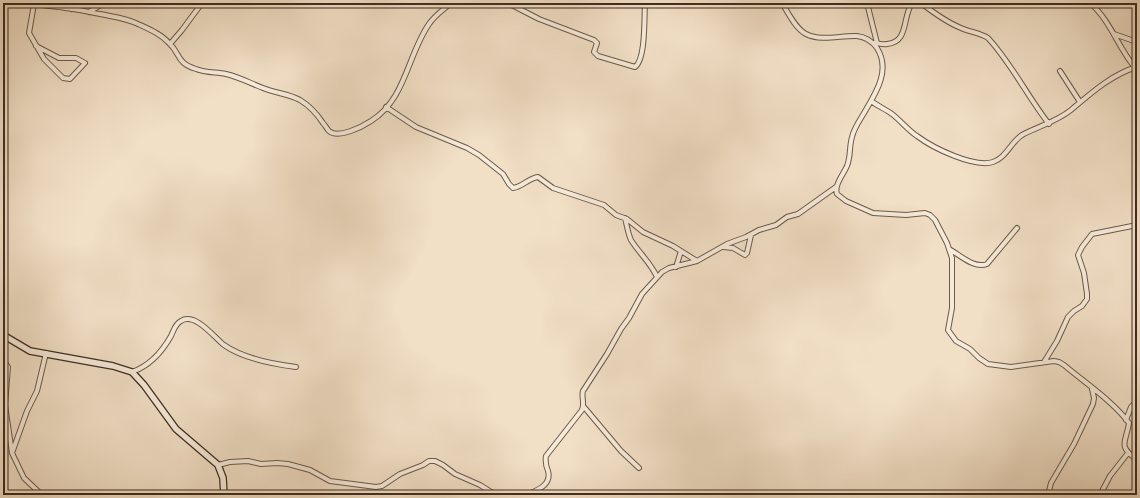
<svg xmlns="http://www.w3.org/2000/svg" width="1140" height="498" font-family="'Libre Bodoni',serif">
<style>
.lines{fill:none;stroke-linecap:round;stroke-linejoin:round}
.street-casing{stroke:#6c5a4a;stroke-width:6}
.secondary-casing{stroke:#3f2d21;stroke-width:8}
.street{stroke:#f6eada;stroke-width:4}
.secondary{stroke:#f6eada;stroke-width:5.5}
</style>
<rect width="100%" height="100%" fill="#f1dfc6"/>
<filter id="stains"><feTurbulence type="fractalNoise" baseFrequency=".005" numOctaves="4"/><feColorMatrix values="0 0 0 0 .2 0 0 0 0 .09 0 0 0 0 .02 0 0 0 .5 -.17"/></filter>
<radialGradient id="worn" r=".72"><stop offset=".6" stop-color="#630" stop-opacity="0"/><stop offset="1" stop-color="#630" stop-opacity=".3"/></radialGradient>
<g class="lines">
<g class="street-casing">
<path id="street" d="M32,3C42,6 53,6 65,8C77,9 88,12 100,14C114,17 126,18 138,24C149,29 161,34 169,43C181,54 176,63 196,69C206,73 216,72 226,74C239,77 250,83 263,88C275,93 289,94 300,100C310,106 317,114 323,123C325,125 327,129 329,131C338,139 362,127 371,121C406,99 407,56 429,24C435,15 443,10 451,3
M508,3L539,19L594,40L597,43L594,52L598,56L635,67C646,59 644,17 645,3
M782,3C788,13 796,29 806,34C822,42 841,35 857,36C866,37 872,41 877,48C891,70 876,93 864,113C860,120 854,128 852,137C849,147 851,156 847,166C843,175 834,185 837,194L846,201L873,213L906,215L925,213L930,215L935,220L947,243L952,258V308L948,330L956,341L970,349L979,358L988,364L1011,367L1054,361L1059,362L1064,365C1084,382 1114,402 1129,423C1126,443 1117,445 1137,460
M867,3L877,43
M921,3C934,13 946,22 961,28C970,32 980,33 988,38C1012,64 1027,96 1049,124
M1090,3C1110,20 1117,45 1133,65
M34,4L29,33L44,59L63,78L70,79L85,63L76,58H59L36,46
M71,9L74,3
M89,12L104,3
M1114,34L1137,42
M874,43C878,43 883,45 887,44C909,42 902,18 912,3
M170,44L182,30L202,3
M1133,66L1137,48
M1060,71L1080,102
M871,101C878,106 885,109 892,114C901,121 908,130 917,136C933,148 974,168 993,162C1006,158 1011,142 1022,135C1039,126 1056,122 1071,110C1090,94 1112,74 1137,67
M386,107L416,127L467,148L479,155L503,174L509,184L513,188C522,187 529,178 538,177L553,188L604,205L616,215L627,219L643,232L673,246L697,261
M625,218C627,226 628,234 631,240C639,253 651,263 657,277
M723,247L733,248L745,255L747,253L751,235
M949,249C960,255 974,269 987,264L1017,228
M676,267L681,251
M3,359L8,367L5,405L12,453L24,478L42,495
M1044,362L1057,341L1068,317L1074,311L1082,306L1087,299V294L1084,273L1078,255L1082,247L1092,234L1137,225
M132,372C149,366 162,352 171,336C174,330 175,324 181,321C195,312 214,337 224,345C244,359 272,364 296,367
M584,407L621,451L639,468
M1126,420L1131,407L1137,401
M12,453L27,411L37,391L46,353
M218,465L230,462L248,461L261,464L277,463L288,464L310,470L330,481L376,487L382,486L400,474L423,465L429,461H435L443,465L455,474L480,485L496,495
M527,495C537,490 552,485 548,471C546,466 545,461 546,456L582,410C585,402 581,397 583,391L607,354L621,329L629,318L642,294L662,272L669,268L697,261L727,244L746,237L759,230L776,225L787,217L798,214L836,187
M1048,495L1051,483L1074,444L1093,404L1094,398L1092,389
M1100,495L1110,476L1128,453"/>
</g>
<g class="secondary-casing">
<path id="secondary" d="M3,335L30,351L113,366L132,372L144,385L176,429L218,465L223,478L224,495"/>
</g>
<use href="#street" class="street"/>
<use href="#secondary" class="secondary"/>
</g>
<rect width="1140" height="498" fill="none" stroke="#f1dfc6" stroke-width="16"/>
<rect x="4" y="4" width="1132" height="490" fill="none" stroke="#3f2d21" stroke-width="2"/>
<rect x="8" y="8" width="1124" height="482" fill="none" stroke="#3f2d21"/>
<rect width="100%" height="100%" filter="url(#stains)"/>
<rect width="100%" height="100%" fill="url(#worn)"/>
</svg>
